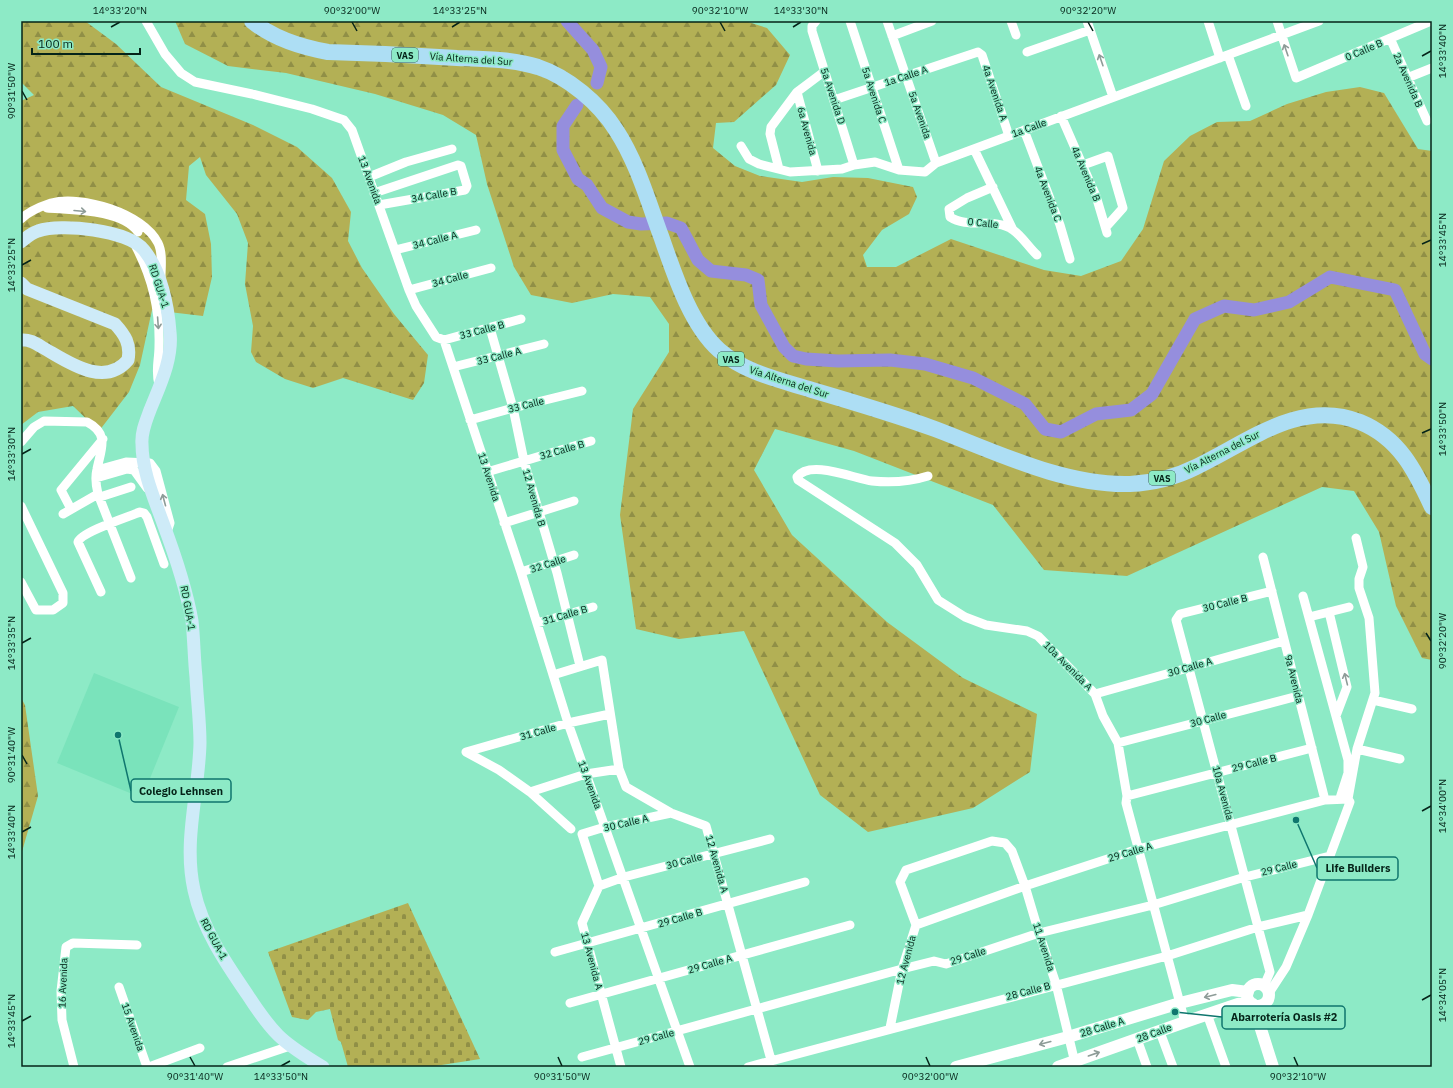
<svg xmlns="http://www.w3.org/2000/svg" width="1453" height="1088" font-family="'IBM Plex Sans',sans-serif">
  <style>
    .built { fill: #7ae3bb }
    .forest { fill: url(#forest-firs) }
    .cemetery { fill: url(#cemetery-stones) }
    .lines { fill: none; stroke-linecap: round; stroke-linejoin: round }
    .river { stroke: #958edd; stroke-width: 13 }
    .street { stroke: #fff; stroke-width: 9 }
    .secondary { stroke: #fff; stroke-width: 12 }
    .primary { stroke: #ceebf8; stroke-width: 13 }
    .highway { stroke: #addef4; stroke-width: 16 }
    .oneway { stroke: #8e9c98 }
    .ticks { fill: none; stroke: #052419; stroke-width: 1.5 }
    .labels { text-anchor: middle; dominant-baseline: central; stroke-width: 3; stroke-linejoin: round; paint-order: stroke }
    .shield { fill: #8deac6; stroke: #2e5f4d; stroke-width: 1 }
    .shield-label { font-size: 9px; font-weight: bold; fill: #052419 }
    .street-label { font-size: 10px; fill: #052419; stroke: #8deac6 }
    .leader { fill: none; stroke: #0f766e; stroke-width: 1.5 }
    .callout-dot { fill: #0f766e; stroke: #8deac6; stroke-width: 1.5 }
    .callout { fill: #8deac6; stroke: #0f766e; stroke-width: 1.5 }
    .callout-label { font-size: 11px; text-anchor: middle; font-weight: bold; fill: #052419 }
    .neatline { fill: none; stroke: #052419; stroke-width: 1.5 }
    .ticks-label { font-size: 10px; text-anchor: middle; fill: #052419 }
  </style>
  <defs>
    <pattern id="forest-firs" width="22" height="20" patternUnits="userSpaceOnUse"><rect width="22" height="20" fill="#b3b055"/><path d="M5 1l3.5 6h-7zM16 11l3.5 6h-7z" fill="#908f46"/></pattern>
    <pattern id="cemetery-stones" width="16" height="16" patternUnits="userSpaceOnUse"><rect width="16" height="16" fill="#b3b055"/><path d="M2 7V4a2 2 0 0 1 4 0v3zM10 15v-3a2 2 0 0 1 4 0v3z" fill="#908f46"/></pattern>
  </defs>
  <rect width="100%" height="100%" fill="#8deac6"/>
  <path class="built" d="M94,673L179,707L142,798L57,763Z"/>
  <path class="forest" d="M21,21H85L116,44L161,87L253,125L297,147L332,178L351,212L348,241L362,268L394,314L428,355L424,383L413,400L343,378L313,388L285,379L256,362L251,352L253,326L245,284L248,243L237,214L206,175L200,157L189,166L186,200L205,214L211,244L212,277L203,316L152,310L140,365L129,392L99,431L73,406L38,412L21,425V101L34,95L21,82Z
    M175,21H745L767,28L790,55L776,85L734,122L716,123L713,148L735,166L760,176L802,182L833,177L868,178L913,187L917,197L909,214L882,230L863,255L867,267H896L951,239L1044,270L1081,276L1121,261L1143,229L1164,161L1190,136L1217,122L1250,121L1287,104L1326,92L1360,87L1384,93L1418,149L1432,151V660L1422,658L1396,606L1379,532L1354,491L1322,487L1127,576L1044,570L993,505L854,451L775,429L754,470L792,535L887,622L963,678L1037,714L1030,772L973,808L868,832L820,795L744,631L679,639L636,629L620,515L633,409L669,352V324L650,297L613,294L572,303L531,295L514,267L487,184L476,135L443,115L375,94L286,73L228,66L185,44Z
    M21,698L25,705L38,796L21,855Z"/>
  <path class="cemetery" d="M408,903L480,1059L429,1067H348L341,1042L338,1040L330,1009L316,1012L308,1020L292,1017L268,952Z"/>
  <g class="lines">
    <path class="river" d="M567,21L593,50L601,67L597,83
      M577,105L563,126V150L578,179L587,185L602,208L628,222L641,224L667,223L681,228L698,260L711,271L746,275L758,280L761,305L784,347L793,356L806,359L838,361L890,360L925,364L973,378L1025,404L1045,429L1061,432L1096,414L1131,410L1152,394L1195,319L1224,306L1254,310L1289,302L1330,277L1395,290L1425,354L1432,359"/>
    <path class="street" d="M146,21L165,54L181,73L195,82L252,94L312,109L344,120L352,130L409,290L416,306L436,337L444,340L521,572L568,723L690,1067
      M816,21L812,26V31L854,165
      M850,21L899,170
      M887,21L936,163
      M1011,21L1016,35
      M1087,21L1113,97
      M1208,21L1220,58
      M1277,21L1296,78L1431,21
      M892,36L932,21
      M1390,38L1427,121
      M1027,52L1090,30
      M1228,55L1246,106
      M1407,78L1432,68
      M797,92L818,171
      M834,100L978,52L982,55L1009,136
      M1061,116L1096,196L1107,233
      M1024,130L1060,225L1070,259
      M741,146L749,159L759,164L790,172L842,169L854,165L875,162L899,170L925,172L936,163L1319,21
      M974,149L1013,230
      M1083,165L1108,156L1123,208L1106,227
      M779,169L770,134L771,127L797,92L825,71
      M369,177L406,162L452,149
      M993,187L967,198L949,209L950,217C968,229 995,217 1013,230C1022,236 1029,248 1037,255
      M374,193L458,165L461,166L467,186L465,190L379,205
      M47,208C72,210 122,209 138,232
      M21,219C28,212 42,206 51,203C82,195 143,213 158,243C163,253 161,267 161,277
      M136,247C152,277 160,311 159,346C159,361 155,370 159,385
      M395,250L476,230
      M409,290L491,268
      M490,328L513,408L524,461L557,573L580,666
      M444,340L521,319
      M453,367L544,344
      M470,420L513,408L582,391
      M21,442L34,427L44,421L87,422C110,434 101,449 97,469C95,477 96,486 98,494L131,578
      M97,470L126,462L150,463L156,471L170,523L167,532
      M487,472L591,441
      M928,476C909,482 892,483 872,481C855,479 810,459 797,477L798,480L895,543L917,565L938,600L965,617L986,625L1027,631L1038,636L1095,694L1103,716L1118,743L1127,796L1126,803L1185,1022
      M96,478L127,469L134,470L147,488
      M100,497L131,487
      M21,506L63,593V603L53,610H36L21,582
      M71,509L61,490L103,439
      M63,514L98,494
      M504,523L574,501
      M1263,557L1325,800
      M521,572L574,555
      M101,592L78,542C81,532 128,517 140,512L144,513L147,517L164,564
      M1303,596L1348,760V773L1340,798
      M1329,612L1347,687L1336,716
      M1309,617L1349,607
      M537,623L593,607
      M553,675L602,660L619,769L626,787L671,813L706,826L773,1067
      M1095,694L1284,641
      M1373,700L1412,709
      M1118,743L1298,696
      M1357,749L1400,759
      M466,752L568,723L610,714
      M466,752L499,770L530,792L571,829
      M530,792L586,774L619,769
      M1127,796L1312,748
      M1348,799L1357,749L1375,693L1369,618L1359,588V579L1363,567L1356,538
      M599,886L624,877L770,839
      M916,925L1025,886L1138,849L1325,800L1348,799L1350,802L1308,915L1286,967L1269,993
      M555,952L805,882
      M1270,972L1176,620L1180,614L1272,591
      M1264,986L1270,972
      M119,987L147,1067
      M570,1003L850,925
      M1207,1014L1226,1067
      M890,1028L902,969L916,925L900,882L906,870L992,841L1005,843L1012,851L1025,886L1039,933L1056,984L1076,1067
      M1160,1032L1173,1067
      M1137,1039L1147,1067
      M582,1057L902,969L934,961L946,964L1039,933L1153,905L1245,877L1330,856
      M74,1067L62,1020L61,991L66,947L73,943L137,945
      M149,1067L200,1048
      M227,1067L290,1046
      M621,1067L582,923L599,886L582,834L605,827L671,813
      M748,1067L1167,956L1258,927L1308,915"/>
    <path class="secondary" d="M1247 995a11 11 0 1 1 22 0a11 11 0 1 1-22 0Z
      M1253,1004L1273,1067
      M956,1067L1068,1037L1180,1003L1232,990L1248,992
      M1058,1067L1185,1022L1238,1004L1250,1002"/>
    <path class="primary" d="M21,242C26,238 31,233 38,231C61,223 128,230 144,250C161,271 168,305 170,332C173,359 160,385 150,410C146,421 141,432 142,444C142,471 154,498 163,523C175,555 186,587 192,621C194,639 194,658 196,677C197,698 200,721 200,743C199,792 183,841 194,890C202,928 225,962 247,994C256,1008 266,1023 278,1035C291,1048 307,1057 323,1067
      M21,283L27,289L115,324C125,335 131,344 128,360C105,387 71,364 47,350C38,345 31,339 21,340"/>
    <path class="highway" d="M252,21C274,39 300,47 328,52C371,53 414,55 457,58C484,59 512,59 538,67C568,77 599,103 616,130C637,162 648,201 661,236C674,273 690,324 719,350C745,373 780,380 812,390C853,402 894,414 935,429C996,452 1064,486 1130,484C1152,483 1176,477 1196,467C1247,443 1300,398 1360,422C1399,438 1415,470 1432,507"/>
  </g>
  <defs><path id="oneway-shaft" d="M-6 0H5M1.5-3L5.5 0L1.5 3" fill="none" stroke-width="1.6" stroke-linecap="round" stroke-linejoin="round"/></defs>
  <g class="oneway">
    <use href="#oneway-shaft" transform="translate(1286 50) rotate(-109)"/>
    <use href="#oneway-shaft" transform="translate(1101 60) rotate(-109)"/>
    <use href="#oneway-shaft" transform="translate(80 211) rotate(5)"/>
    <use href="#oneway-shaft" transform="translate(158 323) rotate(86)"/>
    <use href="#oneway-shaft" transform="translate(164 500) rotate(-105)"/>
    <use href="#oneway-shaft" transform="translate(1346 679) rotate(-104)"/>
    <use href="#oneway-shaft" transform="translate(1210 996) rotate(166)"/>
    <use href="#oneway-shaft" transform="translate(1045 1043) rotate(165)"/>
    <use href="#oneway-shaft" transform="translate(1094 1054) rotate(-19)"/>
  </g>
  <path class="ticks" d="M352,22L357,31M720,22L725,31M1088,22L1093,31M111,27L120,22M452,27L460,22M793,27L801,22M1422,56L1431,51M22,91L27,100M1422,244L1431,240M22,265L31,260M1422,433L1431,429M22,454L31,449M1426,633L1431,641M22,643L31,638M22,755L27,764M1422,811L1431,806M22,832L31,827M1422,1000L1431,995M22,1021L31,1016M190,1057L195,1066M558,1057L562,1066M926,1057L930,1066M1294,1057L1298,1066M281,1066L290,1061"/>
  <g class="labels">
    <g class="shield">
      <rect x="392" y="48" width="26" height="14" rx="3"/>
      <rect x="718" y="352" width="26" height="14" rx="3"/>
      <rect x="1149" y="471" width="26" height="14" rx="3"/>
    </g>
    <g class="shield-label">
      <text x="405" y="55">VAS</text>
      <text x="731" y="359">VAS</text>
      <text x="1162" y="478">VAS</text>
    </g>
    <g class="street-label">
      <text transform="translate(1364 50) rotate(-23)">0 Calle B</text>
      <text transform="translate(471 59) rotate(4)">Vía Alterna del Sur</text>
      <text transform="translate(906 76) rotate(-18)">1a Calle A</text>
      <text transform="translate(1408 80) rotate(66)">2a Avenida B</text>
      <text transform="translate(995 93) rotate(71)">4a Avenida A</text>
      <text transform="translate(874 95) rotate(72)">5a Avenida C</text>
      <text transform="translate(833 96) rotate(72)">5a Avenida D</text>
      <text transform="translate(920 115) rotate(71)">5a Avenida</text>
      <text transform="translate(1029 128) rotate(-20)">1a Calle</text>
      <text transform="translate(807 131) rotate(75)">6a Avenida</text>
      <text transform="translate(1086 174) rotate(67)">4a Avenida B</text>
      <text transform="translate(370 180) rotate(70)">13 Avenida</text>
      <text transform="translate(1048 194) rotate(69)">4a Avenida C</text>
      <text transform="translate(434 195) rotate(-10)">34 Calle B</text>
      <text transform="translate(983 223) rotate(6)">0 Calle</text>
      <text transform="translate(435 240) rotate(-14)">34 Calle A</text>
      <text transform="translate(450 279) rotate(-15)">34 Calle</text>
      <text transform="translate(159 286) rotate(72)">RD GUA-1</text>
      <text transform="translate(482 330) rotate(-15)">33 Calle B</text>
      <text transform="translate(499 356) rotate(-14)">33 Calle A</text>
      <text transform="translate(789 382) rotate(18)">Vía Alterna del Sur</text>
      <text transform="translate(526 405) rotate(-14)">33 Calle</text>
      <text transform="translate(562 450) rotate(-16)">32 Calle B</text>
      <text transform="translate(1222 452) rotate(-27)">Vía Alterna del Sur</text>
      <text transform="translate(489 477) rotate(72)">13 Avenida</text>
      <text transform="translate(534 498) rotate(74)">12 Avenida B</text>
      <text transform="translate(548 564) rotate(-18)">32 Calle</text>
      <text transform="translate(1225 603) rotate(-14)">30 Calle B</text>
      <text transform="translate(188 608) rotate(80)">RD GUA-1</text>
      <text transform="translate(565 615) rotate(-16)">31 Calle B</text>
      <text transform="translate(1068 666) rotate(45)">10a Avenida A</text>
      <text transform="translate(1190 667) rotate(-16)">30 Calle A</text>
      <text transform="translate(1294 679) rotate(76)">9a Avenida</text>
      <text transform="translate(1208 719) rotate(-15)">30 Calle</text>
      <text transform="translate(538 732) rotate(-16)">31 Calle</text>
      <text transform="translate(1254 763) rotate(-14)">29 Calle B</text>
      <text transform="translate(590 785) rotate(70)">13 Avenida</text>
      <text transform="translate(1223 793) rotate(75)">10a Avenida</text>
      <text transform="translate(626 823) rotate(-13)">30 Calle A</text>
      <text transform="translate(1130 852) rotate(-17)">29 Calle A</text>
      <text transform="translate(684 861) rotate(-15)">30 Calle</text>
      <text transform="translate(717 864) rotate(74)">12 Avenida A</text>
      <text transform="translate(1279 868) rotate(-14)">29 Calle</text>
      <text transform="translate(680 918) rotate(-16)">29 Calle B</text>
      <text transform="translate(214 939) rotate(62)">RD GUA-1</text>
      <text transform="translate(1044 947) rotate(72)">11 Avenida</text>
      <text transform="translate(968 956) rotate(-18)">29 Calle</text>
      <text transform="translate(906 960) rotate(-75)">12 Avenida</text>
      <text transform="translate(592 961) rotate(75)">13 Avenida A</text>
      <text transform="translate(710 964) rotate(-16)">29 Calle A</text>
      <text transform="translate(63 983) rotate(-88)">16 Avenida</text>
      <text transform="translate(1028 991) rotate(-15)">28 Calle B</text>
      <text transform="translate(133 1027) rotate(71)">15 Avenida</text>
      <text transform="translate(1102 1027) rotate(-17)">28 Calle A</text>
      <text transform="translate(1154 1033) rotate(-20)">28 Calle</text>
      <text transform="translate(656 1037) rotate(-15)">29 Calle</text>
    </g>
  </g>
  <path class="leader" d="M118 735L131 791M1296 820L1317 868M1175 1012L1222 1017"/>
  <g class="callout-dot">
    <circle cx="118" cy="735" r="4"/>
    <circle cx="1296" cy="820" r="4"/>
    <circle cx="1175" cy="1012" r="4"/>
  </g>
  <g class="callout">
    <rect x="131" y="779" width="100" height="23" rx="4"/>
    <rect x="1317" y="857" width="81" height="23" rx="4"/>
    <rect x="1222" y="1006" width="123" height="23" rx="4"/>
  </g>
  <g class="callout-label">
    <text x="181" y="795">Colegio Lehnsen</text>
    <text x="1358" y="872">Life Builders</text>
    <text x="1284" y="1021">Abarrotería Oasis #2</text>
  </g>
  <rect width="1453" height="1088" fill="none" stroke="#8deac6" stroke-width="44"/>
  <path d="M32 48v6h108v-6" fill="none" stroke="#052419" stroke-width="2"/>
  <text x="38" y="48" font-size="12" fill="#052419" stroke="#8deac6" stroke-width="3" paint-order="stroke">100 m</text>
  <rect x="22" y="22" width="1409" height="1044" class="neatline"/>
  <g class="ticks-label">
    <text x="120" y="14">14°33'20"N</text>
    <text x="352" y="14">90°32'00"W</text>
    <text x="460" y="14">14°33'25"N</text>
    <text x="720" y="14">90°32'10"W</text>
    <text x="801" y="14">14°33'30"N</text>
    <text x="1088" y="14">90°32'20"W</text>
    <text transform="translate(1442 51) rotate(-90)" y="4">14°33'40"N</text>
    <text transform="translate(11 91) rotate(-90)" y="4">90°31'50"W</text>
    <text transform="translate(1442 240) rotate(-90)" y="4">14°33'45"N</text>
    <text transform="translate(11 265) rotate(-90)" y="4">14°33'25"N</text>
    <text transform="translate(1442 429) rotate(-90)" y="4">14°33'50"N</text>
    <text transform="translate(11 454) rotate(-90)" y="4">14°33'30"N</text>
    <text transform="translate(1442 641) rotate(-90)" y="4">90°32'20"W</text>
    <text transform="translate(11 643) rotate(-90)" y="4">14°33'35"N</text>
    <text transform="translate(11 755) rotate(-90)" y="4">90°31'40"W</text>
    <text transform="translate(1442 806) rotate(-90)" y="4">14°34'00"N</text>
    <text transform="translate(11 832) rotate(-90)" y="4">14°33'40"N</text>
    <text transform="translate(1442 995) rotate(-90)" y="4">14°34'05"N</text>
    <text transform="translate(11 1021) rotate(-90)" y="4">14°33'45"N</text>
    <text x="195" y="1080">90°31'40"W</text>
    <text x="281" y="1080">14°33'50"N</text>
    <text x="562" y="1080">90°31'50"W</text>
    <text x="930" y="1080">90°32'00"W</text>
    <text x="1298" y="1080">90°32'10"W</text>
  </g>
</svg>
